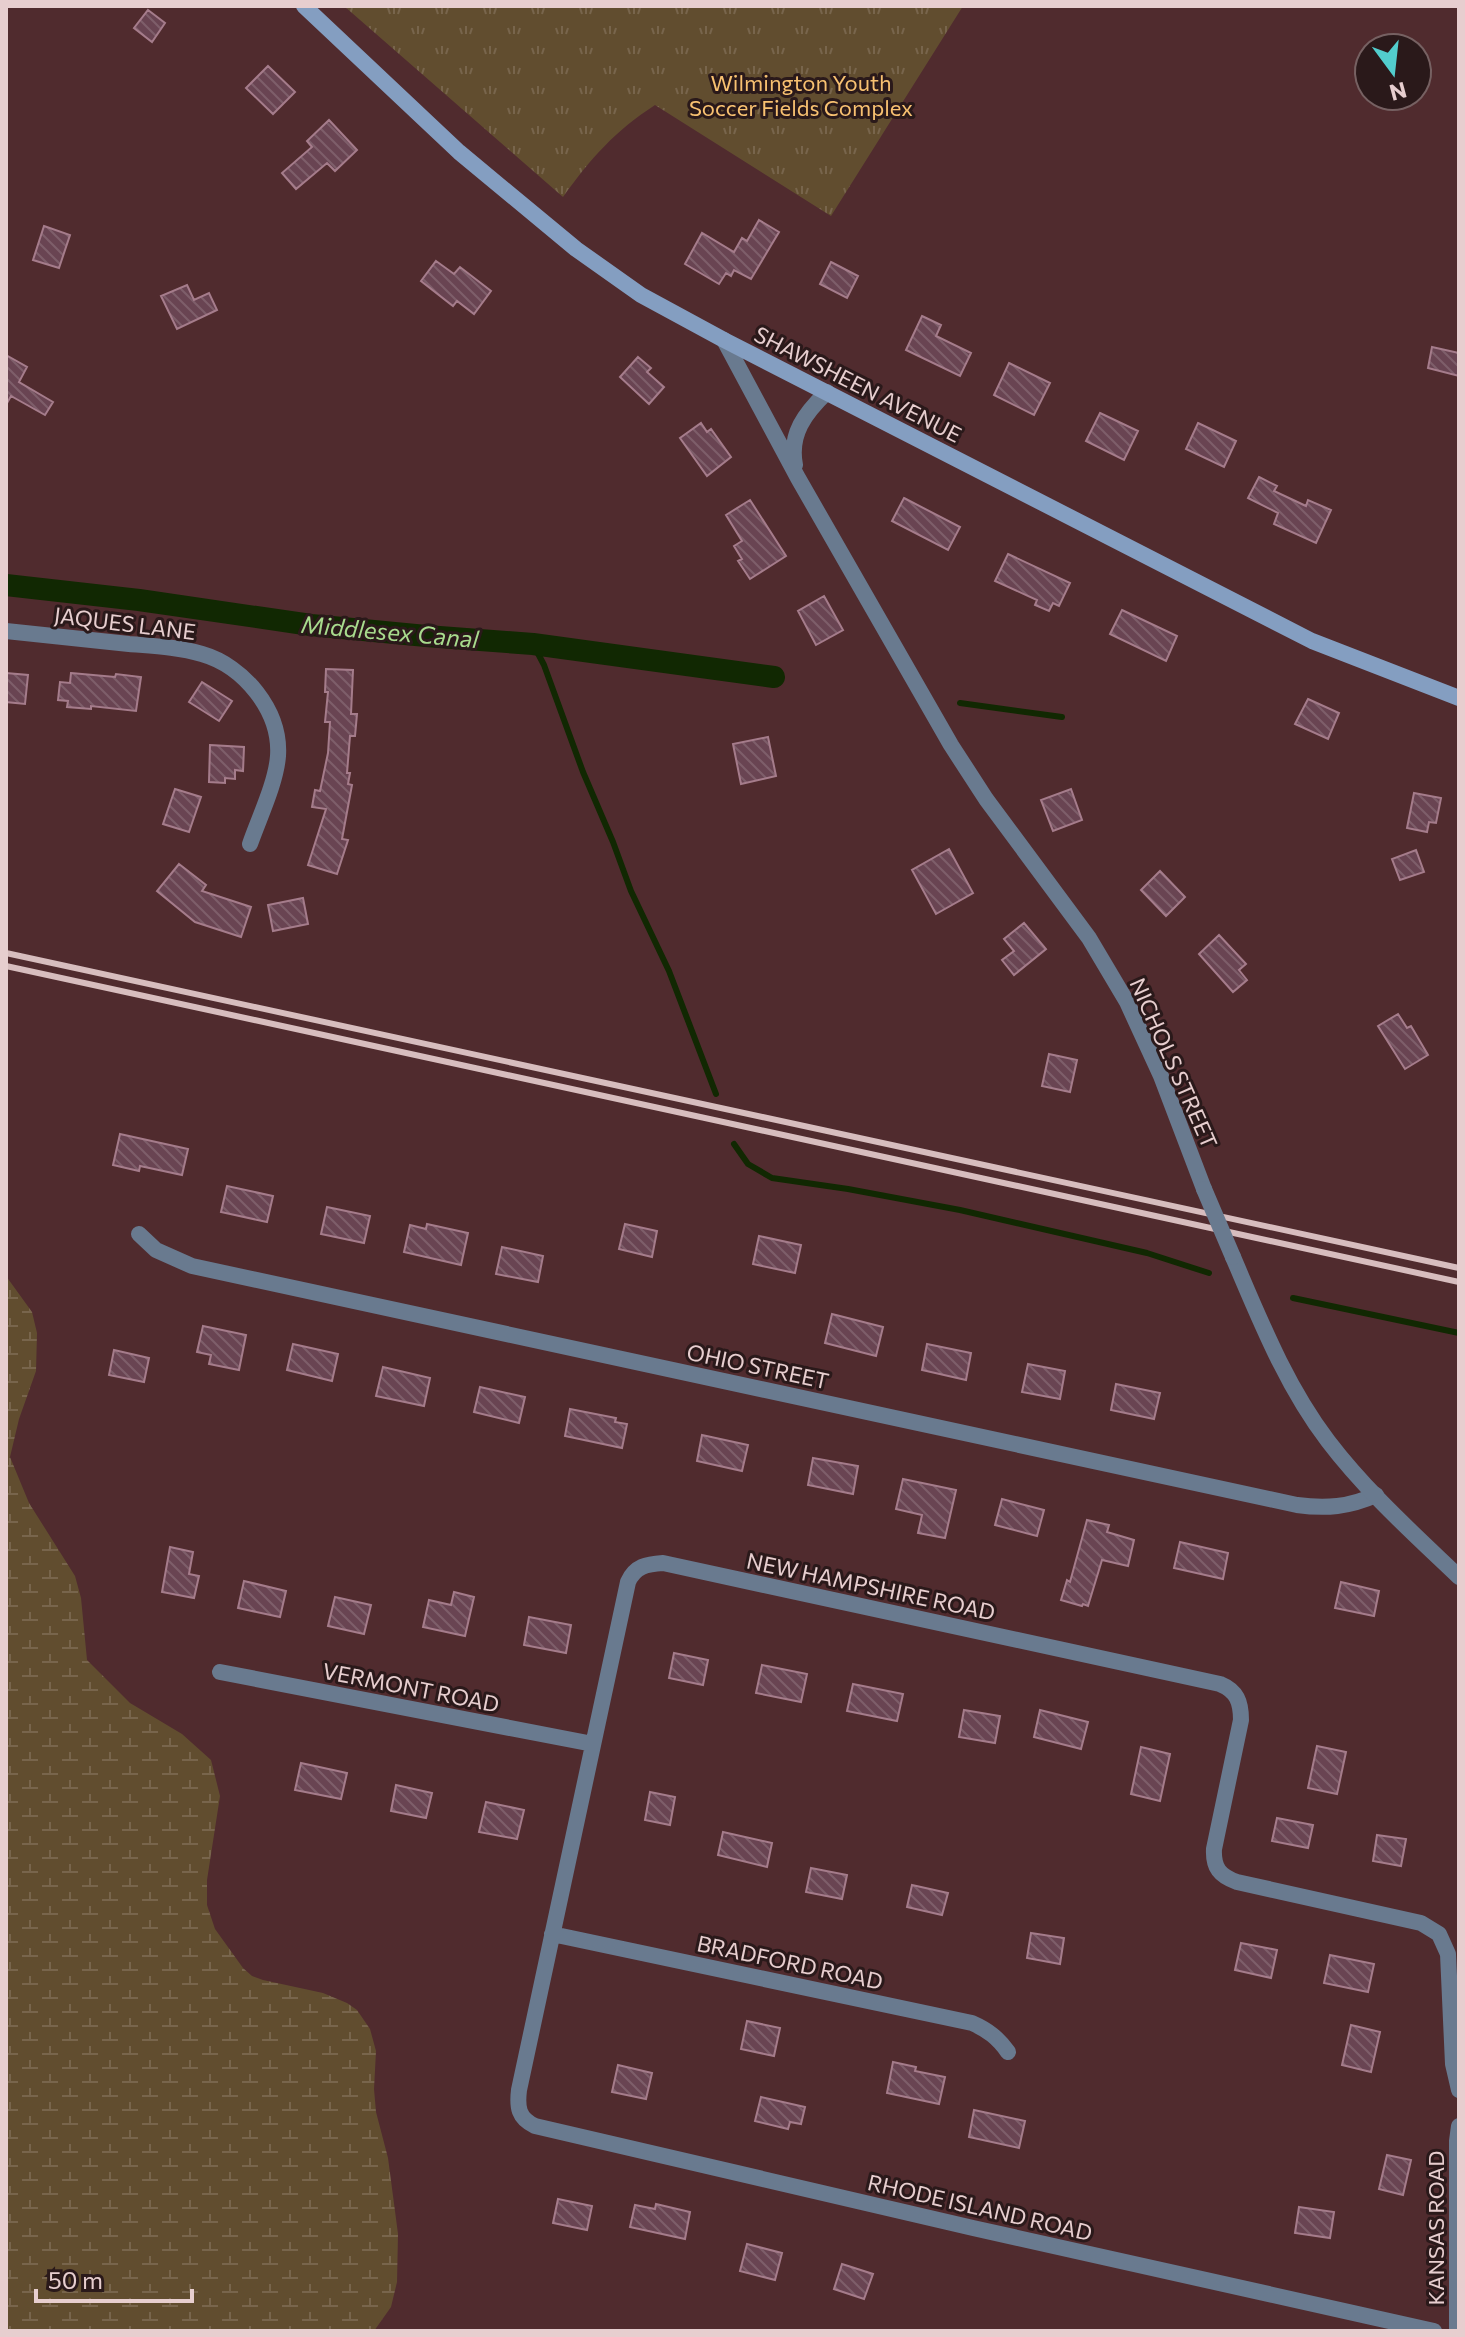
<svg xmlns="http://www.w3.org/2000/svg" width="1465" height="2337" font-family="Commissioner,sans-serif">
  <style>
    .wetland { fill: url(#wetland-marsh) }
    .park { fill: url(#park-tufts) }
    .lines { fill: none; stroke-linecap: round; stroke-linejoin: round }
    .stream { stroke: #112802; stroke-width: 6 }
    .canal { stroke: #112802; stroke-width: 22 }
    .building { fill: url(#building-back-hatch); stroke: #a57c8b; stroke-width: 2 }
    .minor { stroke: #697a8f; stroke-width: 16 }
    .tertiary { stroke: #697a8f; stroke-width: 16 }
    .secondary { stroke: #849ec1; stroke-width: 16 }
    .rail { stroke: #d7bdbe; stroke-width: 6 }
    .tertiary-bridge { stroke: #697a8f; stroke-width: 16 }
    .labels { text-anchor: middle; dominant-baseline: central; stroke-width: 6; stroke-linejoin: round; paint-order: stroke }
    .park-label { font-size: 22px; fill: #f8c171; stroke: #2a191a }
    .street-label { font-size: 22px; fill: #e7cecf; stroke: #2a191a }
    .water-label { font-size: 24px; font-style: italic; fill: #a8db8d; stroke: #2a191a }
  </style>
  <defs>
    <pattern id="wetland-marsh" width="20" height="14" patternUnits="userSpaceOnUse" patternTransform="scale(2)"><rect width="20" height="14" fill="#614d2f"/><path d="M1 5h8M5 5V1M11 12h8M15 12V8" fill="none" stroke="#78654c"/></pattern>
    <pattern id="park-tufts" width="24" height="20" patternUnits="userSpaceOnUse" patternTransform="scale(2)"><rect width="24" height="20" fill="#614d2f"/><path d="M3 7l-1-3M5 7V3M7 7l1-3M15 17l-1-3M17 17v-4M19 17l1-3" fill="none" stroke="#78654c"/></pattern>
    <pattern id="building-back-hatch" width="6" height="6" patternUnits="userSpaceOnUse" patternTransform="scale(2)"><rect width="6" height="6" fill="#694452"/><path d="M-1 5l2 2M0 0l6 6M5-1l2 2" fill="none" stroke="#7e5e6a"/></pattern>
  </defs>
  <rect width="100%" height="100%" fill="#502b2e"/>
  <path class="wetland" d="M6,1276L32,1312L37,1333L36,1371L19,1419L10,1457L29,1503L75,1576L81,1598L87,1660L130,1703L182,1734L211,1760L220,1796L207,1880V1905L215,1929L243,1968L252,1976L263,1980L323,1993L347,2003L357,2010L370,2029L376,2051L374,2089L376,2112L388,2158L398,2234L397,2282L391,2307L374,2331H6Z"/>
  <path class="park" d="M344,6H963L831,216L655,105C615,131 591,158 563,197Z"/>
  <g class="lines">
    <path class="stream" d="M533,644L544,665L583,772L613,842L631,891L669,971L716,1094
      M960,703L1062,717
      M734,1144L748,1164L772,1178L848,1189L960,1210L1147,1253L1209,1273
      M1293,1298L1459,1333"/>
    <path class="canal" d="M6,585L139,600L311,625L426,636L533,644L774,677"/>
  </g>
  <path class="building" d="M148,10L165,23L152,42L134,28Z
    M268,66L295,92L273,114L246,88Z
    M329,120L357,150L335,171L327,163L296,189L282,173L312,147L307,141Z
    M759,220L779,232L751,279L734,270L731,276L726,273L719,284L685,264L702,233L734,252L742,238L747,241Z
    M44,226L70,235L59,268L33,260Z
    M436,261L454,274L460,267L491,291L474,314L457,301L453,306L421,281Z
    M831,262L858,276L847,298L820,284Z
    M187,285L194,300L209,293L217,310L177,329L161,296Z
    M922,316L941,325L936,336L971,353L960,376L906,350Z
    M1432,347L1459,353V376L1428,368Z
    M6,355L27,367L19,382L53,402L45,415L11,396L6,405Z
    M638,357L651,368L647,372L664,387L649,404L620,377Z
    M1009,363L1050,383L1034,415L994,395Z
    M1100,413L1138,431L1124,460L1086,441Z
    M701,423L707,432L711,429L731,457L707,476L680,438Z
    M1198,423L1236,441L1224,467L1186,449Z
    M1259,477L1277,486L1274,491L1306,506L1308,500L1331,510L1316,543L1274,524L1278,513L1248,498Z
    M904,498L960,527L948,550L892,521Z
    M750,500L786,556L750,579L738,561L742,559L734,546L742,541L726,515Z
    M1008,554L1070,583L1059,606L1053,603L1049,611L1035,605L1037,600L995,581Z
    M824,596L843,630L816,645L798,611Z
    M1122,610L1177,636L1166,661L1110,634Z
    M326,669L353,670L351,714H357L355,736H350L347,773H350L348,784L352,785L342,839L348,840L337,874L308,865L326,809L312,807L315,790L320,791L328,753L330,722H325L328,692H325Z
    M6,673L28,675L25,704L6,702Z
    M71,673L115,677L116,674L141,677L136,711L91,706V709L67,707L68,701L58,700L60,682L70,683Z
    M202,682L232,701L219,721L189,702Z
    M1308,699L1339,713L1328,739L1295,724Z
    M768,737L776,776L741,784L733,744Z
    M210,745L244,747L243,771L235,770V779L225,778V783L209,782Z
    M175,789L201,797L189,832L163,824Z
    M1071,789L1082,820L1053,831L1041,800Z
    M1414,793L1441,798L1436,823L1429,822L1427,832L1407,828Z
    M949,849L973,893L936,914L912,870Z
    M1416,850L1424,872L1400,880L1392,859Z
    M179,864L206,885L202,891L251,907L241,937L195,922L157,891Z
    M1160,871L1185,897L1166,916L1141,890Z
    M303,898L308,924L273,931L268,905Z
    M1024,923L1046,949L1014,975L1002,960L1014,951L1004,939Z
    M1219,935L1246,964L1239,970L1247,980L1233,992L1199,954Z
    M1398,1014L1407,1028L1411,1026L1428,1055L1405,1069L1378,1026Z
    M1049,1054L1077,1060L1070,1092L1042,1086Z
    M120,1134L188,1149L182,1175L140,1166L139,1171L113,1165Z
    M227,1186L273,1196L267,1222L221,1212Z
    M327,1207L370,1216L364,1243L321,1234Z
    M427,1224L468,1233L461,1265L404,1252L410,1225L426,1229Z
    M625,1224L657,1231L652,1257L619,1249Z
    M759,1236L801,1245L795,1273L753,1264Z
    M502,1247L543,1256L538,1282L496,1274Z
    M832,1314L883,1327L876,1356L825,1343Z
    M203,1326L246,1335L239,1370L209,1364L211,1355L197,1352Z
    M293,1344L338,1354L332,1381L287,1370Z
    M927,1344L971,1353L966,1380L922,1370Z
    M114,1350L149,1358L144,1382L109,1375Z
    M1028,1364L1065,1371L1060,1399L1022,1392Z
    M383,1367L430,1378L424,1406L376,1396Z
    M1116,1384L1160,1393L1154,1419L1111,1410Z
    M480,1387L525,1397L519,1423L474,1412Z
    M570,1409L616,1418L615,1422L627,1424L622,1448L565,1436Z
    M702,1435L748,1445L742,1471L697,1461Z
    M813,1458L858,1466L853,1494L808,1485Z
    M903,1479L956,1490L945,1538L918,1533L922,1515L896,1509Z
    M1002,1499L1044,1510L1037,1536L995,1525Z
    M1087,1520L1109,1525L1107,1532L1134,1540L1128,1566L1102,1560L1088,1606L1083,1604L1082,1606L1061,1600L1067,1580L1070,1582Z
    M1180,1542L1228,1553L1223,1579L1174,1568Z
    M170,1547L193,1552L189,1574L199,1576L194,1598L162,1592Z
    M244,1581L286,1591L280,1617L238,1608Z
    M1341,1582L1379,1591L1374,1616L1335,1608Z
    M454,1592L474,1597L465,1636L423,1627L429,1600L451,1605Z
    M335,1597L371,1605L364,1634L328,1626Z
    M529,1617L571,1625L566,1653L524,1645Z
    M674,1653L708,1660L703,1685L669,1678Z
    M762,1665L807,1674L801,1702L756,1693Z
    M853,1684L903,1694L897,1721L847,1711Z
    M964,1710L1000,1716L995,1743L959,1737Z
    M1040,1710L1088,1722L1081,1749L1034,1737Z
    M1317,1746L1346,1752L1337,1794L1308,1788Z
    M1141,1747L1170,1754L1160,1801L1131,1794Z
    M301,1763L347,1773L341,1799L295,1790Z
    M396,1785L432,1793L426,1818L391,1811Z
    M650,1792L675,1797L670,1825L645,1820Z
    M486,1802L524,1810L517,1839L479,1832Z
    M1277,1818L1313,1825L1308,1848L1272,1841Z
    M723,1832L772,1843L767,1867L718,1855Z
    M1377,1835L1406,1839L1401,1866L1373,1861Z
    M811,1868L847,1875L842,1899L806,1892Z
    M912,1885L948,1893L942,1915L907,1907Z
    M1031,1933L1064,1938L1060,1964L1027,1958Z
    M1241,1943L1277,1950L1271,1978L1235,1970Z
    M1330,1955L1374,1964L1368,1992L1324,1983Z
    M747,2021L780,2028L774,2056L741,2049Z
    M1351,2025L1380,2032L1371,2072L1342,2065Z
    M893,2062L916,2067L915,2071L945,2077L939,2104L887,2093Z
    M618,2065L652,2073L646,2099L612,2092Z
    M761,2097L805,2107L801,2124L790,2122L788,2129L755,2121Z
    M974,2110L1025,2121L1019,2148L969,2137Z
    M1387,2155L1411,2160L1403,2195L1379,2189Z
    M558,2199L592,2206L587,2230L553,2223Z
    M656,2204L690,2212L685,2239L630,2227L635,2205L655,2209Z
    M1299,2207L1334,2212L1330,2238L1295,2233Z
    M747,2244L782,2253L775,2280L740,2271Z
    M842,2264L873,2274L864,2299L834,2289Z"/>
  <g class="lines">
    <path class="minor" d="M6,631C47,635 88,640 129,644C153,646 178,647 202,654C244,666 281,711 278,756C276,783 259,818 250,844
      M139,1234L156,1250L192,1266L1297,1505C1326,1509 1349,1507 1376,1495
      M220,1672L593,1744
      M552,1934L972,2023C988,2030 998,2038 1008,2052
      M1434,2331L973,2228L535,2126C518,2118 517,2107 519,2090L628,1582C635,1566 647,1564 663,1563L1220,1684C1237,1691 1241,1702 1241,1720L1214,1849C1213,1868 1220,1876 1237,1882L1421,1923L1439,1934L1448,1954L1453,2064L1459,2090
      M1457,2331V2141L1459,2126"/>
    <path class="tertiary" d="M724,340L798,478L951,745L986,799L1089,938L1127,1002L1161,1076L1204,1189
      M795,465C789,434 805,413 827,392
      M1233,1257C1260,1320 1286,1386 1328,1441C1366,1491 1414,1534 1459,1577"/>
    <path class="secondary" d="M304,6L459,152L576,249L641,295L724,340L1312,641L1459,698"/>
    <path class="rail" d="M6,953L1459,1268
      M6,966L1459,1282"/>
    <path class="tertiary-bridge" d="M1204,1189L1233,1257"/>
  </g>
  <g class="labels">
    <g class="park-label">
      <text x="801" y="82">Wilmington Youth<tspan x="801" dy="25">Soccer Fields Complex</tspan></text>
    </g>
    <g class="street-label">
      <text transform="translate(858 384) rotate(27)">SHAWSHEEN AVENUE</text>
      <text transform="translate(125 623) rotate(7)">JAQUES LANE</text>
      <text transform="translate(1174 1063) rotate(66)">NICHOLS STREET</text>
      <text transform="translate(758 1366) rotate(12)">OHIO STREET</text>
      <text transform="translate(871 1586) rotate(12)">NEW HAMPSHIRE ROAD</text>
      <text transform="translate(411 1687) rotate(11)">VERMONT ROAD</text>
      <text transform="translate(790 1962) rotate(12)">BRADFORD ROAD</text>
      <text transform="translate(980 2207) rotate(13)">RHODE ISLAND ROAD</text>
      <text transform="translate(1435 2228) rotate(-90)">KANSAS ROAD</text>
    </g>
    <g class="water-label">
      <text transform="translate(390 631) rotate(5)">Middlesex Canal</text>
    </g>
  </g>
  <rect width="1465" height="2337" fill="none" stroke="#e7cecf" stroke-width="16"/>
  <g transform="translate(1393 72) rotate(165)"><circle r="38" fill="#2a191a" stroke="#766162" stroke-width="2"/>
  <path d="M0-6L14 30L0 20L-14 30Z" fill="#52cdcd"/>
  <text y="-12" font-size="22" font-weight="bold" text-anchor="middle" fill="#e7cecf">N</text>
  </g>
  <path d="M36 2289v12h156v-12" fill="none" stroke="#e7cecf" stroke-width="4"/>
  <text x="48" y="2289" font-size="24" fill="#e7cecf" stroke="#2a191a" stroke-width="6" paint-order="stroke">50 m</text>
</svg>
